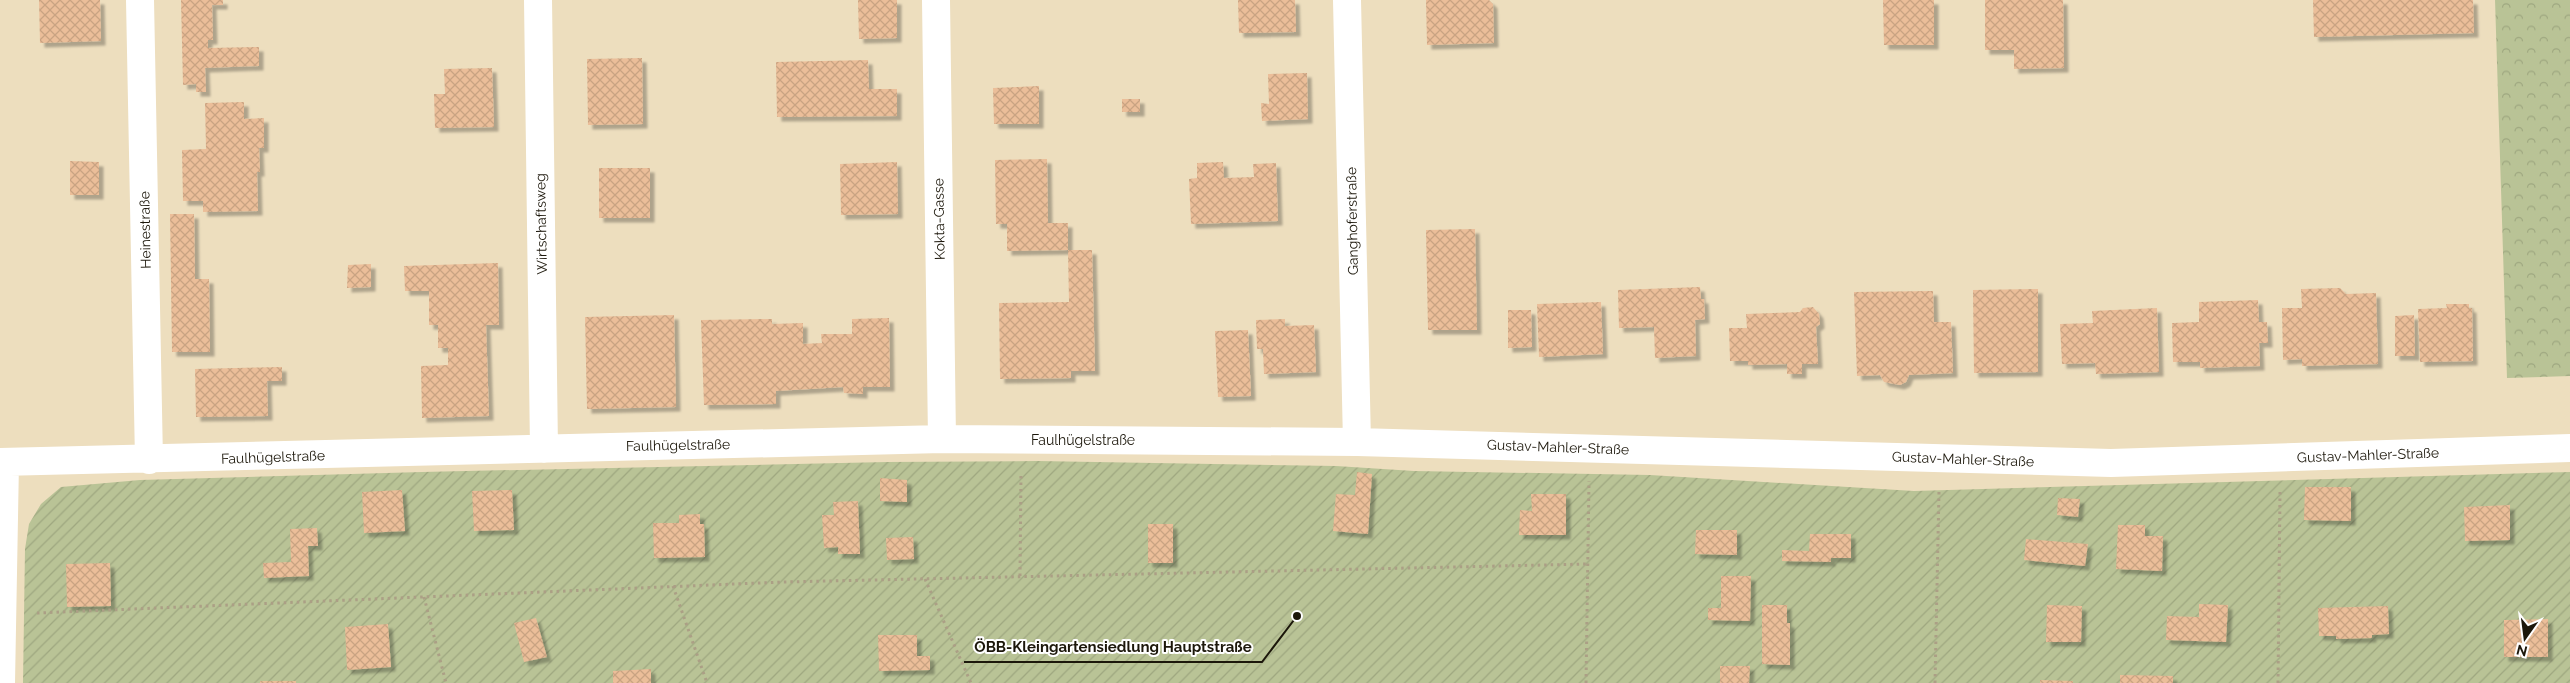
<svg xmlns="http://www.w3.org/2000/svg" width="2570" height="683" font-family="Raleway,sans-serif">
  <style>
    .park { fill: url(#park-crowns) }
    .garden { fill: url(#garden-furrows) }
    .building { fill: url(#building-cross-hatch); filter: url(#shadow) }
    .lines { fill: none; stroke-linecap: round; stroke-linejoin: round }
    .path { stroke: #ab9f85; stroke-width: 3; stroke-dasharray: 2.5 4; stroke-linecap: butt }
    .street { stroke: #fff; stroke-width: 28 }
    .labels { text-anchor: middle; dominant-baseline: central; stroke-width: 4; stroke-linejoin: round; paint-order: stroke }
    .street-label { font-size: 14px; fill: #1c170b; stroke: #fff }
    .leader { fill: none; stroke: #1c170b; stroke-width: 2 }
    .callout-dot { fill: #1c170b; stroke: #fff; stroke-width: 2 }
    .callout-label { font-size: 15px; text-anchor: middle; font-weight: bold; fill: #1c170b; stroke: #fff; stroke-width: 4; stroke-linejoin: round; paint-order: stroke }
  </style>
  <defs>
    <pattern id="park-crowns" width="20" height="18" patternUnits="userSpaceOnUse" patternTransform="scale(1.25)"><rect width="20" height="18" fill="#b9c396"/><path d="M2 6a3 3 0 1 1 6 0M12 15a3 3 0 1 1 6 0" fill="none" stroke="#9ea780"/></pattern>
    <pattern id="garden-furrows" width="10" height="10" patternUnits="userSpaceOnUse" patternTransform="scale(1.25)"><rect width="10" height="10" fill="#b9c396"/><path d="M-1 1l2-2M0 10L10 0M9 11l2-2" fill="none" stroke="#9ea780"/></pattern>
    <pattern id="building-cross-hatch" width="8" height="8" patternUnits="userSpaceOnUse" patternTransform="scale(1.25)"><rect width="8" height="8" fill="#ebbe99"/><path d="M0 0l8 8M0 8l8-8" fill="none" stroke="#c9a382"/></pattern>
    <filter id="shadow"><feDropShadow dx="4.5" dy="4.5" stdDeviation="1" flood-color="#0004"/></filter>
  </defs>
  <rect width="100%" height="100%" fill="#eddebe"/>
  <path class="park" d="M2495,0H2570V376L2507,378Z"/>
  <path class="garden" d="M1037,461L1336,466L1414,471L1650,475L1914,491L2570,472V683H23L25,549L29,524L41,504L61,487L140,480L422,472L887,462Z"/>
  <path class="building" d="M39,0H100L101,41L40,43Z
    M181,0H223V5H212L213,40H208V48L259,47V66L205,68L206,92H196V84L183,85Z
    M858,0H897V38L859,39Z
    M1238,0H1295L1296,32L1239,33Z
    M1426,0H1489L1493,4L1494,43L1427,45Z
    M1883,0H1934V45H1884Z
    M1985,0H2063L2064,68L2014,69V50H1985Z
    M2313,0H2473L2474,33L2314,37Z
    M642,58L643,124L588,125L587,59Z
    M868,60L869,89H897V116L777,117L776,62Z
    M492,68L494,127L435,128L434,94H445L444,69Z
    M1307,73L1308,119L1262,121L1261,103L1269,104L1268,74Z
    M1039,86V124H994L993,88Z
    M1122,99H1140V112H1122Z
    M244,102V119L264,118V148H259L260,172H257L258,211L203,212V201H183L182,150L206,149L205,103Z
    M1047,159L1048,223H1068V250L1007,251V224H996L995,160Z
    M70,161L99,162V195H70Z
    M897,162L898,214L841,215L840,164Z
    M1223,162L1224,178L1254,177L1253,164L1276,163L1278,221L1191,224L1189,179L1197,178V163Z
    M599,168H650V218H599Z
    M170,214H194L195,279H209L210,352H172Z
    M1475,229L1477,330H1428L1426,230Z
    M1068,250H1092L1095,371H1071V378L1000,379L999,303L1069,302Z
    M498,263L499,325H486L489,416L422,418L421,366L448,365V348H438V325H429V291H405L404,266Z
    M371,264V287L347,288L348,265Z
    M1700,287L1701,299H1704L1705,319L1695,320L1696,356L1655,358L1654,327L1619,328L1618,290Z
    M2340,288L2346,294L2376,293L2378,364L2302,366V359L2283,360L2282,308H2302L2301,289Z
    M2038,289V372L1974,373L1973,290Z
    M1933,291L1934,322H1951L1953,373L1909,375L1906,382L1900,385L1884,382L1880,375L1857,376L1854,292Z
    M2258,300L2259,322H2267L2268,343H2259L2260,366L2200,368V362H2173L2172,323L2199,322V302Z
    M1601,302L1603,354L1539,357L1537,304Z
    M2446,304H2469V308H2472L2473,361L2420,362L2418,309L2447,308Z
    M1813,307L1819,314L1820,324L1816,327L1818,364H1802V374H1787V364L1748,365V361H1730L1729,328H1747L1746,314L1800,312L1803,308Z
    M2157,308L2159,372L2096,374L2095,363L2062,364L2060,324L2093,323L2092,311Z
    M1508,310H1531L1532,347L1508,348Z
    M674,315L676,407L587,409L585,317Z
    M2414,315L2415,356H2395V316Z
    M889,318L890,387H863V394L844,393L843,387L776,391V404L704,405L701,320L772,319V324L803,323V344L822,343L821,334H852V319Z
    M1285,319V326L1314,325L1316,372L1264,374L1263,349H1257L1256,320Z
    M1248,330L1251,396L1218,397L1215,331Z
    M282,367V381H267L268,416L196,417L195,369Z
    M1357,472L1372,474L1368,534L1333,531L1336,494L1355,495Z
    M880,478L907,480V502L880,501Z
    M2305,487H2351V521L2304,520Z
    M402,490L405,531L364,533L362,492Z
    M512,490L514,530L474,531L472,491Z
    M1531,494H1566V535H1519L1520,510L1532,511Z
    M2058,498L2080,499L2078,517L2057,515Z
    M858,501L860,554H838V547L824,548L822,515H834L833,502Z
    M2510,505V540L2465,541L2464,507Z
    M700,514V524H704L705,557L654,558L653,523H679V515Z
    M1148,524H1173V563H1148Z
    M2118,525H2145V536H2163L2162,571L2116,569Z
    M317,528L318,546H308L309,576L264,578L263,563L291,562L290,529Z
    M1696,530H1737V555L1695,554Z
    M1810,534H1851V558H1831V562L1782,561V550L1809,551Z
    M913,537L914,559L887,560L886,538Z
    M2026,539L2088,544L2085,566L2024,560Z
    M110,563L111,606L67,607L66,564Z
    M1721,576H1751L1750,621L1708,620V608H1721Z
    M2199,604L2228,605L2226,642L2166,640L2167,616L2199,617Z
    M1762,605H1787V623H1790V665L1762,664Z
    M2047,605L2082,606L2081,642H2046Z
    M2388,606L2389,634L2372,635V638L2336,639V636H2319L2318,608Z
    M536,618L547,657L524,662L514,623Z
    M2548,619V657H2504V620Z
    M388,624L391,667L347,670L345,627Z
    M878,635H917V656H930V670L879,671Z
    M1720,666H1750L1749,683H1720Z
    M651,669V683H613V671Z
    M2120,675L2173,676V683H2120Z
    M2040,680L2073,681V683H2040Z
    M260,681H296V683H260Z"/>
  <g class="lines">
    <path class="path" d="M1020,576L1021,472
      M925,579L971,683
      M673,586L707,683
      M424,597L446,683
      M37,613L783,582L1588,564
      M1586,683L1589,481
      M1935,683L1939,491
      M2278,683L2280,491"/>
    <path class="street" d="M140,0L149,460
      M538,0L544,449
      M936,0L942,439
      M1347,0L1357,442
      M0,462L942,439L1357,442L2111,463L2570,448
      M1,683L5,462"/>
  </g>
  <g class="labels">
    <g class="street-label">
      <text transform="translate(939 219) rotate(-91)">Kokta-Gasse</text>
      <text transform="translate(1352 221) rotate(-91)">Ganghoferstraße</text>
      <text transform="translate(541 224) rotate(-91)">Wirtschaftsweg</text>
      <text transform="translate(145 230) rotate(-91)">Heinestraße</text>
      <text x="1083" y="440">Faulhügelstraße</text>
      <text transform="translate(678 445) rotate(-1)">Faulhügelstraße</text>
      <text transform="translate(1558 447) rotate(2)">Gustav-Mahler-Straße</text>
      <text transform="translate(2368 455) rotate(-2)">Gustav-Mahler-Straße</text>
      <text transform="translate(273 457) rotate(-2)">Faulhügelstraße</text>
      <text transform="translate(1963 459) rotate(2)">Gustav-Mahler-Straße</text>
    </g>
  </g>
  <path class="leader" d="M1297 616L1262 662H964"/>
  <circle class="callout-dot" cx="1297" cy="616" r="5"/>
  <g class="callout-label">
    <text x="1113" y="652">ÖBB-Kleingartensiedlung Hauptstraße</text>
  </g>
  <g transform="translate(2525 638) rotate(194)" stroke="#ffffff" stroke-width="4" paint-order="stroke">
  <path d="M0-4L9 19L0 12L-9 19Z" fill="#1c170b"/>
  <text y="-8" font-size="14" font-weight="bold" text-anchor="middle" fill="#1c170b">N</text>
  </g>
</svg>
